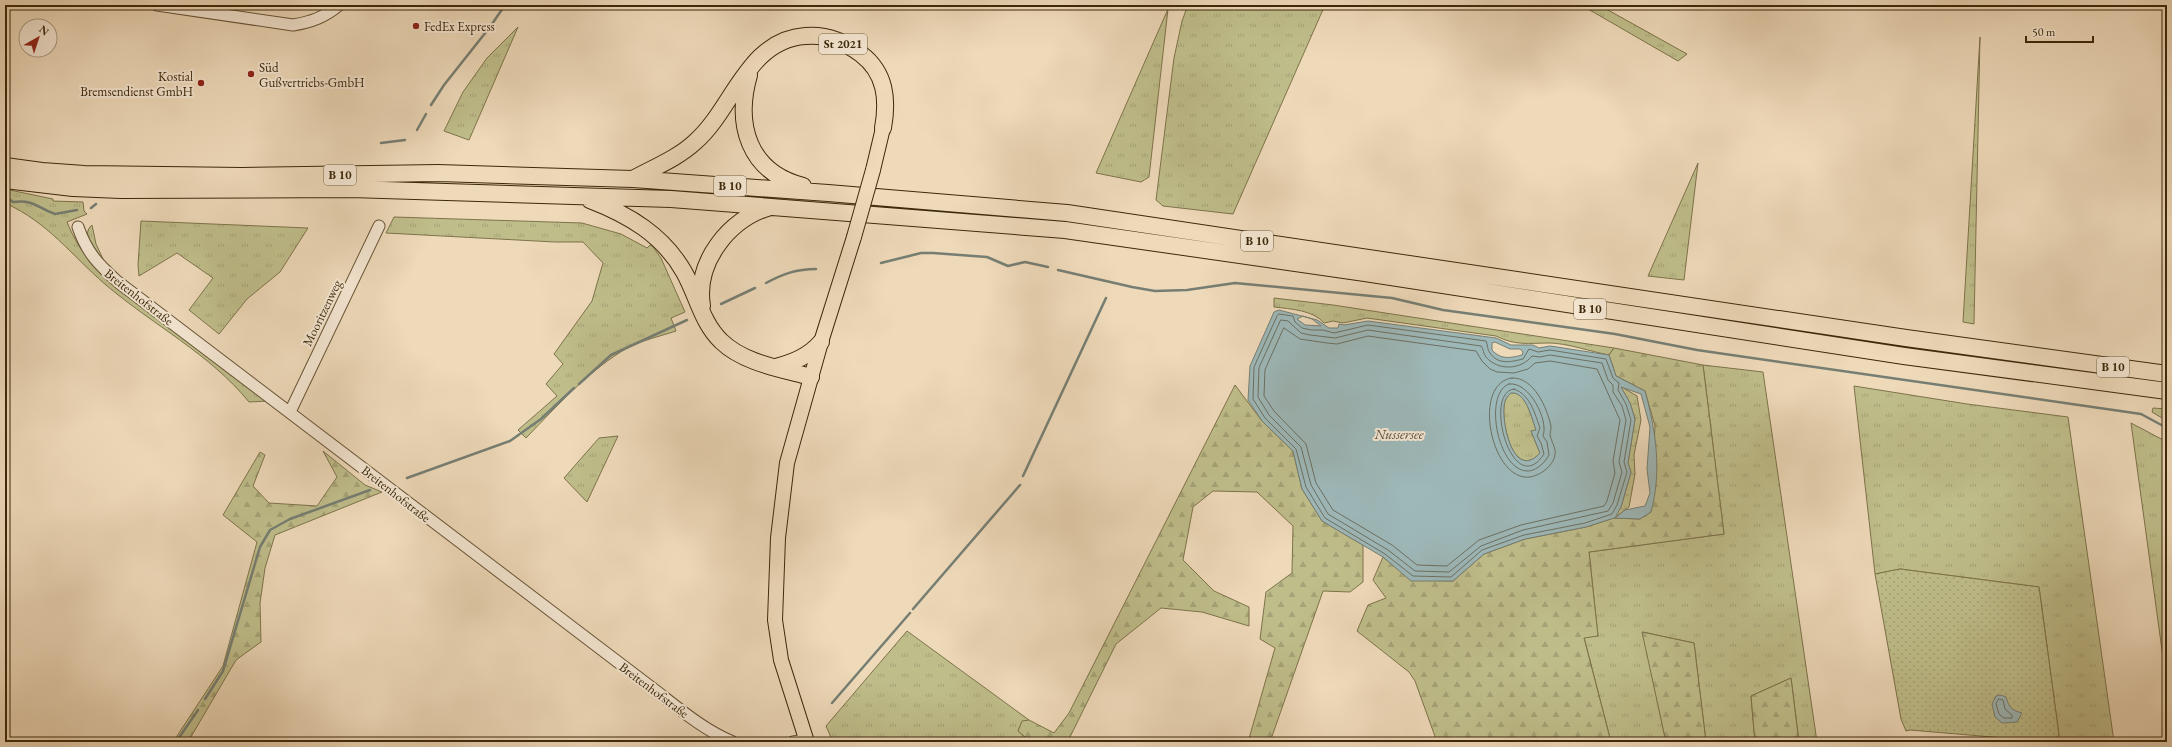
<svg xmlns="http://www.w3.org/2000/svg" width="2172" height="747" font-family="'EB Garamond',serif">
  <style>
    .grass { fill: url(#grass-tufts); stroke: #7e734a }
    .forest { fill: url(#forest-firs); stroke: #7e734a }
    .wetland { fill: url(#wetland-marsh); stroke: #7e734a }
    .garden { fill: url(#garden-dots); stroke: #7e734a }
    .water { fill: #9db8b9; stroke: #767e73; fill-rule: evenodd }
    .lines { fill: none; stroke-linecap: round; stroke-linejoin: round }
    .shore { stroke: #6c7062; stroke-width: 1 }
    .stream { stroke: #767e73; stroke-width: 2.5 }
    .minor-casing { stroke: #685436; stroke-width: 13 }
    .major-casing { stroke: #3c280a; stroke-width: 16 }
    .highway-casing { stroke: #3c280a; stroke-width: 18 }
    .minor { stroke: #f4e6d2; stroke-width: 11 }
    .major { stroke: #eed9b9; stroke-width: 14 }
    .highway { stroke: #eed9b9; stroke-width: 16 }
    .major-bridge-casing { stroke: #3c280a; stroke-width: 16; stroke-linecap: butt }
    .major-bridge { stroke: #eed9b9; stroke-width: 14 }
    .poi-dot { fill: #8f2418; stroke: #f4e6d2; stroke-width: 1.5 }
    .labels { text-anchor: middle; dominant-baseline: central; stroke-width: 4; stroke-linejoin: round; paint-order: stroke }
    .shield { fill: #f4e6d2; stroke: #736146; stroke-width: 1 }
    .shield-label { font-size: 12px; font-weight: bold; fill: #3c280a }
    .poi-label { font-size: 13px; fill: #3c280a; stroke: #f4e6d2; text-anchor: start }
    .street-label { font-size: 13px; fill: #3c280a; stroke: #f4e6d2 }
    .water-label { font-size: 14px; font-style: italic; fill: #544c36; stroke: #f4e6d2 }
  </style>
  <defs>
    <pattern id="grass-tufts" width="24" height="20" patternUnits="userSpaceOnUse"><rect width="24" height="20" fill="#bfbe8b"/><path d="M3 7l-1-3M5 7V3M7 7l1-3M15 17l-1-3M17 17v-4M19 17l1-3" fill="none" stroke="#a5a377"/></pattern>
    <pattern id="forest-firs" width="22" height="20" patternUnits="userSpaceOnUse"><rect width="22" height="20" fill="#bfbe8b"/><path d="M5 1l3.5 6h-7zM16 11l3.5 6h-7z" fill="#a5a377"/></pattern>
    <pattern id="wetland-marsh" width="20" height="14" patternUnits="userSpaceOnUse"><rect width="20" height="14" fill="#bfbe8b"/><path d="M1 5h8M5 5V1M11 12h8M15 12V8" fill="none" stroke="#a5a377"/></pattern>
    <pattern id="garden-dots" width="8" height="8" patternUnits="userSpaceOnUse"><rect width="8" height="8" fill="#bfbe8b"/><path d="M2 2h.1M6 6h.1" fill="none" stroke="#a5a377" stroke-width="1.8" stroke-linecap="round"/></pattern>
  </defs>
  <rect width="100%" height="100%" fill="#eed9b9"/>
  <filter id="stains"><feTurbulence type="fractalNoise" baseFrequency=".005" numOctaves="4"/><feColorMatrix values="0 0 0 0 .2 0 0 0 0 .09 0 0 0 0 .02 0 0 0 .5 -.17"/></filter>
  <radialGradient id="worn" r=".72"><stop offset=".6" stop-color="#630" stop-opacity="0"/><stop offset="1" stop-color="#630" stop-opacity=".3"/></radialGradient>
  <path class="grass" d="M1188,5H1325L1233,214L1163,206L1156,200L1174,58L1182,21Z
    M1589,5H1599L1687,54L1678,61L1588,9Z
    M1168,9L1149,177L1141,182L1096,173Z
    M518,27L469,140L444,131L463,92L487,58Z
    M1980,37L1974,324L1963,322Z
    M1698,163L1684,280L1648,276Z
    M5,189L53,199V201L83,202L84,211L87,214L67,222C77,247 90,263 109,281L268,401L249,402C210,354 153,325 106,285C70,254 49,223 5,203Z
    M394,217L582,223L621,234L647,248L651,244L661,258L685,312L671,318L676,331C661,336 643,340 629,347C590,369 557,406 526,438L518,430L557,396L546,384L563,364L554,354L592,301L603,263L583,242H555L386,233Z
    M141,221L308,228L280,272L247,299L219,334L189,310L213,278L177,253L139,276L138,265Z
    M92,225L96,244L103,259L101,260C95,251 80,235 92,225Z
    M1274,298L1333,305L1614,348L1609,355C1593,352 1566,343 1550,343C1528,343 1516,346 1496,336L1367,318L1343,323L1333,321L1324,323C1313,310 1291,309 1274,307Z
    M1703,365L1763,372L1817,742H1799L1791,678L1751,696L1755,742H1706L1694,643L1643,632L1666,742H1611L1584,637L1598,636L1589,552L1724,534Z
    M1854,386L1967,404L2068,417L2114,742H2052L2059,735L2039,587L1900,569L1875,574Z
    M1511,393C1526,391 1532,419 1536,430L1531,431L1540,453C1514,481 1502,425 1504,407C1504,402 1507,396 1511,393Z
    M2153,408L2167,409V421L2152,412Z
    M2131,423L2167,442V687Z
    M618,436L587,502L564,478L599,438Z
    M907,631L1029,720L1022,722L1018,731L1031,742H833L826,726Z"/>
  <path class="forest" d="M1614,348L1703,365L1724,534L1589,552L1598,636L1584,638L1611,742H1437L1415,681L1409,672L1357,631L1368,605L1386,598L1373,580L1383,557L1411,580L1453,581L1484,554L1525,539L1586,527L1614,518L1640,519L1651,512L1655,426L1645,391L1616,376L1609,355Z
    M1235,385L1262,421L1293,451L1302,489L1322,521L1363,545V582L1350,592L1323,591L1270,742H1248L1275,648L1260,639L1266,592L1292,573L1293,526L1257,492L1213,491L1193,507L1183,560L1214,591L1249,607V626L1202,612L1161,608L1116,644L1068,741L1031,742L1018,731L1022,721L1029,720L1054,733L1069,713Z
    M323,451L365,485L382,492L275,535L265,568L260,603L261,642L236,660L188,742H173L223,666L257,542L223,515L260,452L265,455L253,486L269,503L317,506L337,477Z
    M1642,632L1694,643L1706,742H1666Z
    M1791,678L1799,742H1755L1751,696Z"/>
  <path class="wetland" d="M1620,386L1637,396L1641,420L1634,455L1635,474L1629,507L1614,518L1621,507L1631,472L1628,463L1635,419L1630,403Z"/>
  <path class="garden" d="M1900,569L2039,587L2059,735L2051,742L1910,730L1906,731L1901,719L1875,574Z"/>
  <path class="water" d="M1279,310L1317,320L1329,328H1338L1339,324L1344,325L1368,321L1496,338L1511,345H1533L1539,348L1550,346L1609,355L1616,376L1645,391C1656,431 1662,471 1651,512L1640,519L1614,518L1586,527L1525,539L1484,554L1453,581H1411L1383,557L1322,521L1302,489L1293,451L1262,421L1248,400L1250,366L1274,312ZM1303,316L1312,319L1321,326L1305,325L1297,319ZM1495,342L1510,349H1520L1523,352L1522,355C1510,358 1501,360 1492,350V343ZM1621,387L1641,394L1650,427L1647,469L1650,493L1645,506L1625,510L1615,518L1621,507L1631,472L1628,463L1635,419L1630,403ZM1511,393C1526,391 1532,419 1536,430L1531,431L1540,453C1514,481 1502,425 1504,407C1504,401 1507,396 1511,393Z
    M2001,695L2006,697C2009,707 2011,710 2022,713L2017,722L2002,723L1995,717L1992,704L1996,696Z"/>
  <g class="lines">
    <path class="shore" d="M1279,314L1293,316L1295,322L1302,328L1311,330H1323L1334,333L1368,325L1486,341C1488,345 1487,350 1490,353C1498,365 1511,362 1523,359L1529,349L1538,352L1550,350L1606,359L1613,378L1619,383L1618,390L1626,404L1631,420L1624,462L1627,472L1617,505L1612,514L1585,523L1524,535L1482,550L1451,577L1413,576L1385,554L1325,518L1306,487L1296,449L1265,418L1253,399L1254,367L1277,316Z
      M1281,320L1288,321L1301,333L1310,335L1335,338L1368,330L1481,346C1484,349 1483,354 1486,357C1498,371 1521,370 1532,356L1540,357L1550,355L1602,363L1608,380L1613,385V392L1622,406L1626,420L1619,462L1622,472L1613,503L1608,511L1523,530L1481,546L1449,572L1415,571L1388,550L1328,514L1311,485L1301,447L1269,415L1258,397L1259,368Z
      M1284,328L1300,339L1327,343L1337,344L1368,336L1476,351L1482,361L1490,369L1497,372L1514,373L1528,369L1535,363L1550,361L1597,369L1620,420L1613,461L1615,473L1607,501L1604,506L1521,525L1479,540L1447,566L1417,565L1392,545L1333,510L1316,483L1306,444L1274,411L1264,396L1265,370Z
      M1512,378C1534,377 1547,408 1551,426C1551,430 1550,433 1550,435C1551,440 1554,445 1555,450C1557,463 1542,475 1530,477C1491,482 1471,383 1512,378Z
      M1509,384C1529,381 1549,420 1543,436L1547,442L1549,455C1545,462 1540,467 1533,470C1500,481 1481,394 1509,384Z
      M1514,389C1530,394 1535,414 1540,428L1537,436L1541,443L1544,454C1513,502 1482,392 1514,389Z
      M1999,699L2003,700L2005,709L2012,715V718H2004L1999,714L1996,704Z"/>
    <path class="stream" d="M492,24L505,5
      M431,105L444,85L486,32
      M417,130L426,114
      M381,143L405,140
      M5,196L13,202C34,199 37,208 55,214L77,210
      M91,208L96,204
      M881,263L921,253H933L987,257L1008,266L1025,262L1048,267
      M1058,270L1132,287L1155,291L1187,290L1235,283L1392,298L1443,310L1615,334L1697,350L2141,414L2167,428
      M766,283C783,274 796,269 816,269
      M721,304L755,288
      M579,384L611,355L687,320
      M1023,476L1106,298
      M407,478L510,441L541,419L574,388
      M913,609L1020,485
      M205,699L223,671L260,547L270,530L290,519L370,490
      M832,703L910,613
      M176,742L198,710"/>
    <defs>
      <path id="minor" d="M157,5L293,25C311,22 325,17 339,5
        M78,227C87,253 98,264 118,282L660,694C683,712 706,731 733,742
        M290,412L379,226
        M793,742L806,740"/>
      <path id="major" d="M873,170L883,128
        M807,742L781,660L775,620L778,538L787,463L821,342L854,237"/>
      <path id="highway" d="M749,75C735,124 748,172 803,186
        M5,166L42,171L84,174L242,176L438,173L633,179L828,193L1067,213L1906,338L2167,374
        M633,179C653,168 678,158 695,142C733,109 747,40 805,36C825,34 845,42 861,54C886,73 888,100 883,128
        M5,180L73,188L121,190L351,189L671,199L1065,230L1365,273L1904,356L2167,391
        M590,200C629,215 663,235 684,272C697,295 702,323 721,341C743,363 782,369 811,377
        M702,306C695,262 729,219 770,207
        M776,367C794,362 809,356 821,342"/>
    </defs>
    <use href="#minor" class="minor-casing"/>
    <use href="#major" class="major-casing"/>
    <use href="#highway" class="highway-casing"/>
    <use href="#minor" class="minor"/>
    <use href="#major" class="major"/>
    <use href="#highway" class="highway"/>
    <defs>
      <path id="major-bridge" d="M854,237L873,170"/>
    </defs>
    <use href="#major-bridge" class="major-bridge-casing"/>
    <use href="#major-bridge" class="major-bridge"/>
  </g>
  <g class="poi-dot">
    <circle cx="416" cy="26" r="4"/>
    <circle cx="251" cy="74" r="4"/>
    <circle cx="201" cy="83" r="4"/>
  </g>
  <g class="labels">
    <g class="shield">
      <rect x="819" y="34" width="48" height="20" rx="3"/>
      <rect x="324" y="165" width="32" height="20" rx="3"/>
      <rect x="714" y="176" width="32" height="20" rx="3"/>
      <rect x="1241" y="231" width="32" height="20" rx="3"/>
      <rect x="1574" y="299" width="32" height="20" rx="3"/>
      <rect x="2097" y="357" width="32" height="20" rx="3"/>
    </g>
    <g class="shield-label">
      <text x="843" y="44">St 2021</text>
      <text x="340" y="175">B 10</text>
      <text x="730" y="186">B 10</text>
      <text x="1257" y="241">B 10</text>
      <text x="1590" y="309">B 10</text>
      <text x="2113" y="367">B 10</text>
    </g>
    <g class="poi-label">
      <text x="424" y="26">FedEx Express</text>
      <text x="259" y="67">Süd<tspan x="259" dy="15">Gußvertriebs-GmbH</tspan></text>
      <text x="193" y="76" text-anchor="end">Kostial<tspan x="193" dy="15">Bremsendienst GmbH</tspan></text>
    </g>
    <g class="street-label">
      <text transform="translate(139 297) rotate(38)">Breitenhofstraße</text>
      <text transform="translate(322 313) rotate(-64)">Mooritzenweg</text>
      <text transform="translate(396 494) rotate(38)">Breitenhofstraße</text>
      <text transform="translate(654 690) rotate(37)">Breitenhofstraße</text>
    </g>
    <g class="water-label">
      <text x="1399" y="434">Nussersee</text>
    </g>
  </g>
  <rect width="2172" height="747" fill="none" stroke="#eed9b9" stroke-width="20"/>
  <rect x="6" y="6" width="2160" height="735" fill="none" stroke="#3c280a" stroke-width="2"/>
  <rect x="10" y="10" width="2152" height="727" fill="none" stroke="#3c280a"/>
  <g transform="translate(38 38) rotate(39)"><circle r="19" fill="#f4e6d2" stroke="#aa9a82"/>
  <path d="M0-3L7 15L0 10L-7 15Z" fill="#8f2418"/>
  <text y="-6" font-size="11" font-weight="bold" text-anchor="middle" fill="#3c280a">N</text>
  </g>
  <path d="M2026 36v6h67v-6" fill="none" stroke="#3c280a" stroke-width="2"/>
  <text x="2032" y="36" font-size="12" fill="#3c280a" stroke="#f4e6d2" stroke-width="3" paint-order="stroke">50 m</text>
  <rect width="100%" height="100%" filter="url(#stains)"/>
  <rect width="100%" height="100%" fill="url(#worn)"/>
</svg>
